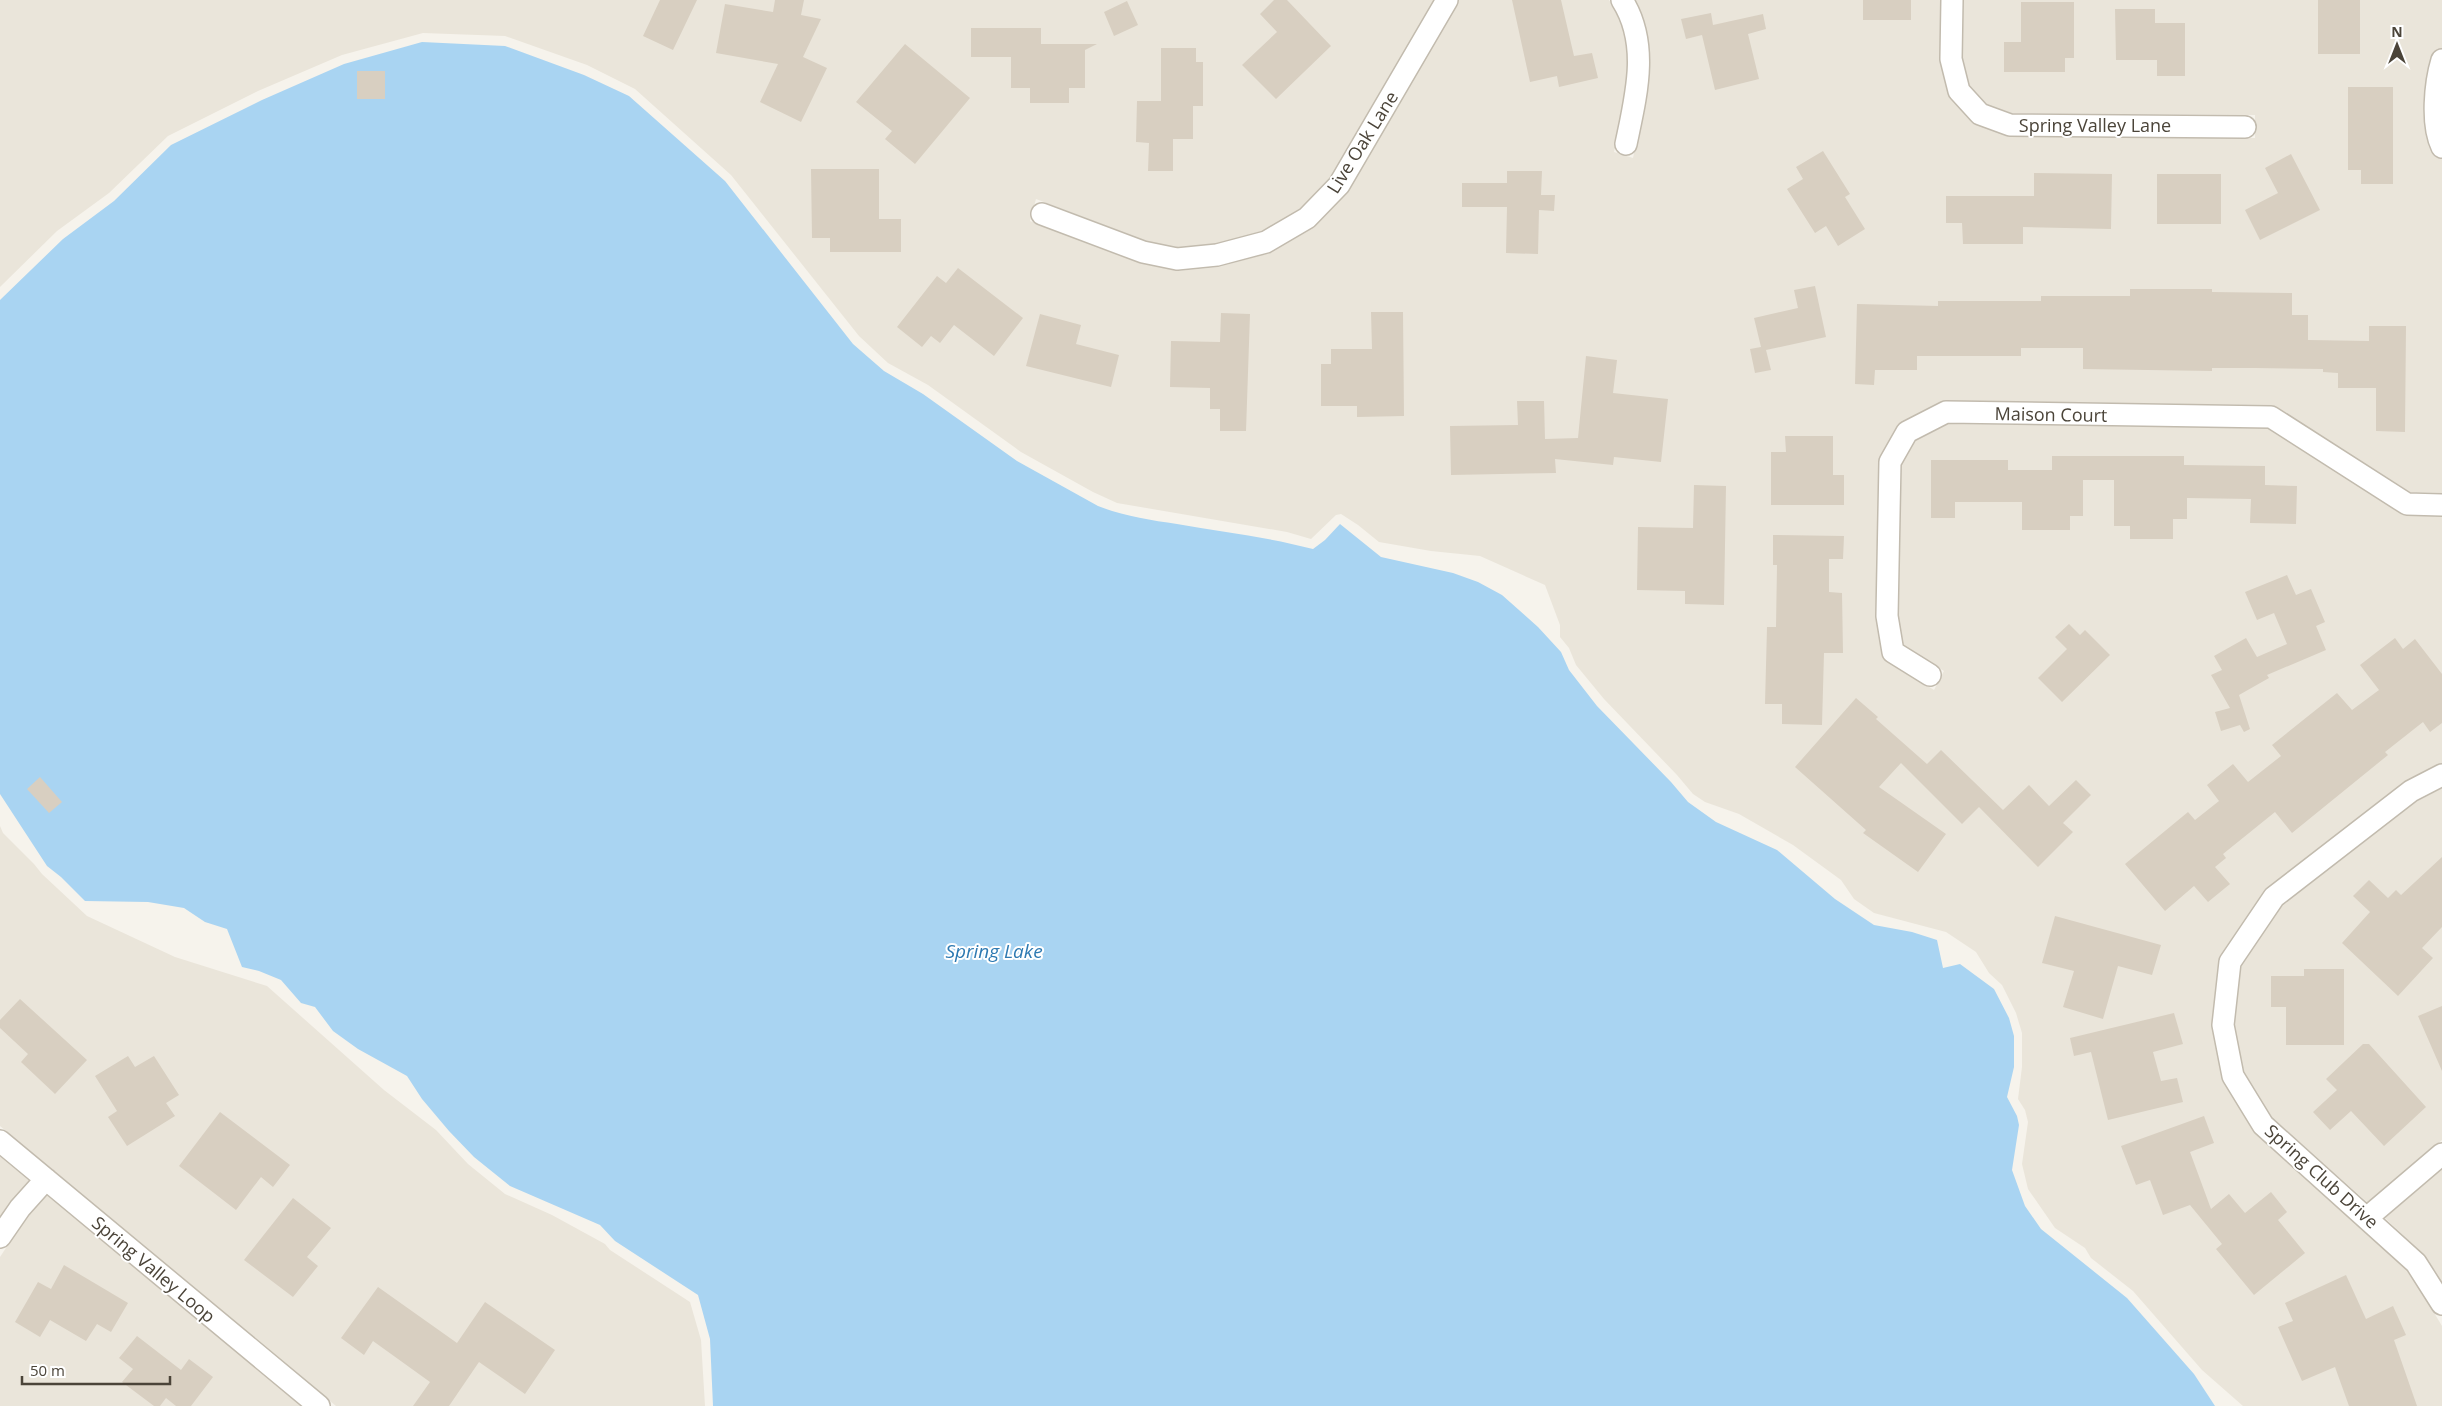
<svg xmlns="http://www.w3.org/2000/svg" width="2442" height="1406" font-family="'Open Sans',sans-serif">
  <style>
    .residential { fill: #eae5da }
    .water { fill: #a9d4f2 }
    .building { fill: #d8cfc1 }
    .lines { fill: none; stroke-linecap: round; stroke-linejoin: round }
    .minor-casing { stroke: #c2bbae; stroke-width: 24 }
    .minor { stroke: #fff; stroke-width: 21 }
    .labels { text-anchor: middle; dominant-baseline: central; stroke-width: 4; stroke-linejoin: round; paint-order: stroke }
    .street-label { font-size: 18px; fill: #4b4439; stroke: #fff }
    .water-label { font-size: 19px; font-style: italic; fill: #2e7ab2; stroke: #fff }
  </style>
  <rect width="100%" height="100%" fill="#f6f3ec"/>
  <path class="residential" d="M0,0H1435L1331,178L1302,209L1263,231L1215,244L1177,248L1146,241L1036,199L1030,221L1140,263L1178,271L1219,267L1269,253L1312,228L1348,191L1459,0H1609L1619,16L1628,48V88L1614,152L1633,158L1648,90V43L1634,0H1942L1952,98L1977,125L2009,136L2255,138V115L2011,113L1985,104L1968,85L1961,57L1962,0H2442V493L2410,492L2271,405L1945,401L1903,422L1881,456L1884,654L1889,662L1934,690L1944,671L1902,645L1897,615L1900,466L1914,441L1948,424L2268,428L2403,514L2442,516V763L2407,781L2268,888L2220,961L2255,1132L2409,1271L2442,1326V1406H2243L2202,1370L2133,1291L2091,1258L2085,1248L2055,1228L2028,1189L2022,1164L2028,1122L2025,1110L2018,1099L2022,1067V1033L2016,1013L2002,985L1989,973L1976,952L1946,932L1874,913L1854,899L1841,880L1793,845L1739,814L1705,802L1693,794L1677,775L1604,699L1576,665L1569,648L1560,637V625L1545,585L1480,556L1431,551L1379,542L1358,525L1341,514L1336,515L1311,539L1287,532L1117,503L1093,492L1021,452L928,385L888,363L859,336L731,175L635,89L587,65L505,36L423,33L342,55L258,91L168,136L109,193L57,231L0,287Z
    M2442,788V1140L2368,1203L2271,1117L2242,1071L2233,1025L2239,966L2281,906L2416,802Z
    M0,826L3,833L34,864L42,874L87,916L175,957L267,986L384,1090L436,1130L468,1164L505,1194L552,1215L605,1244L610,1250L690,1302L701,1340L705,1406H336L0,1126Z
    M0,1155L30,1181L0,1218Z
    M2442,1169V1284L2423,1254L2385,1218Z
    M47,1195L302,1406H0V1257L27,1216Z"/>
  <path class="water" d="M422,42L505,46L584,75L629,96L725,181L853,344L884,371L923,394L1017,461L1098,506C1123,516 1150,520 1177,524C1222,532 1268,537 1313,549L1325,540L1340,524L1381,557L1453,573L1478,582L1502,595L1538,627L1561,652L1569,670L1597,706L1671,782L1688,802L1716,822L1777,850L1835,899L1874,925L1912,932L1937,940L1943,968L1960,964L1994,989L2009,1018L2014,1036V1067L2007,1097L2017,1116L2019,1125L2012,1170L2025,1206L2041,1229L2127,1298L2194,1374L2215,1406H713L710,1339L698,1295L615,1241L600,1225L510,1186L474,1157L449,1131L422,1099L407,1076L358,1049L333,1031L315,1007L301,1003L281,980L259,971L242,967L227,929L205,922L184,908L148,902L85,901L61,877L47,866L0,794V300L63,239L114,201L171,145L262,100L344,64Z"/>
  <path class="building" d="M660,0H697L673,50L643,36Z
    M775,0H804L801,15L821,19L803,57L827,68L801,122L760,102L778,64L716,53L725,4L773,12Z
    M1274,0H1287L1331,46L1276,99L1242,65L1277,32L1260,14Z
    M1512,0H1561L1574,56L1592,53L1598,78L1559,87L1557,76L1530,82Z
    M1863,0H1911V20H1863Z
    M2318,0H2360V54H2318Z
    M1127,1L1138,25L1114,36L1104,12Z
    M2021,2H2074V58H2065V72H2004V42H2021Z
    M2115,9H2155V23H2185V76H2157V60H2116Z
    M1711,13L1713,25L1763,14L1766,29L1748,34L1759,79L1715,90L1702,35L1686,39L1681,19Z
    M971,28H1041V44H1097L1085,50V88H1069V103H1030V88H1011V57H971Z
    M905,44L970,98L915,164L885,139L892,131L856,102Z
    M1161,48H1196V62H1203V106H1193V139H1173V171H1148L1149,143L1136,142L1137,101H1161Z
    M357,71H385V99H357Z
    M2348,87H2393V184H2361V170H2348Z
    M1823,151L1850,194L1845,197L1865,229L1838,246L1826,226L1815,233L1787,189L1803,179L1796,167Z
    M2291,154L2320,210L2260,240L2245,210L2278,193L2265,168Z
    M811,169H879V219H901V252H830V238H812Z
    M1507,171H1542L1541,195H1555L1554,211L1539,210L1538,254L1506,253L1507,207H1462V183H1507Z
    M2034,173L2112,174L2111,229L2023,227V244H1963L1962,223H1946V196H2034Z
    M2157,174H2221V224H2157Z
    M958,268L1023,318L994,356L954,325L940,343L931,336L922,347L897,327L937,276L946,283Z
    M1815,286L1826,337L1766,350L1771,370L1755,373L1750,349L1761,347L1754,318L1798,308L1794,290Z
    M2130,289H2212V292L2292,293V315H2308V340L2369,341V326H2406L2405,432L2376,431V388H2338V373L2323,372V369L2255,368H2212V371L2083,369V348H2021V356H1917V370H1875L1874,385L1855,384L1857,304L1938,306V301H2041V296H2130Z
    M1371,312H1403L1404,416L1357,417V406H1321V364H1331V349H1372Z
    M1221,313L1250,314L1246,431H1220V409H1210V388L1170,387L1171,341L1220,342Z
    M1040,314L1081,325L1076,344L1119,355L1111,387L1026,366Z
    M1586,356L1617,360L1613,393L1668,399L1661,462L1614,457L1613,465L1555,459L1556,473L1451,475L1450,426L1518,425L1517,401H1544L1545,439L1578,438Z
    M1785,436H1833V475H1844V505H1771V452H1786Z
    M2052,456H2184V465L2265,466V485L2297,486L2296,524L2250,523L2251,499L2187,498V519H2173V539H2130V526H2114V480H2083V516H2070V530H2022V502H1955V518H1931V460H2008V470H2052Z
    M1694,485L1726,486L1724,605L1685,604V591L1637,590L1638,527L1693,528Z
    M1773,535L1844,536L1843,559H1829V592L1842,593L1843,653H1824L1822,725L1782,724V704H1765L1767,627H1776L1777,565H1773Z
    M2287,575L2296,595L2311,589L2325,622L2316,626L2326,650L2267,675L2269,678L2239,695L2250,729L2244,732L2240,725L2221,731L2215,712L2230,708L2211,675L2222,670L2214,656L2246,638L2257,657L2287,644L2274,613L2257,620L2245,592Z
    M2069,624L2080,635L2085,630L2110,655L2062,702L2038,678L2067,649L2055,637Z
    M2395,638L2403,649L2415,639L2442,674V723L2430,732L2423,722L2385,752L2388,755L2292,833L2275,812L2223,854L2226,858L2215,867L2230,884L2208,902L2194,886L2165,911L2125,864L2188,812L2195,820L2219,801L2207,785L2233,764L2248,782L2281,756L2272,745L2337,693L2352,710L2379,690L2360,665Z
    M1856,698L1878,717L1876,719L1927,764L1941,750L2003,810L2029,785L2049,806L2076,780L2091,795L2063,823L2073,832L2038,867L1979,807L1962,824L1901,763L1879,787L1946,834L1918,872L1863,833L1866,830L1795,767Z
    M40,777L62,802L49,813L27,789Z
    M2442,857V927L2422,948L2433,958L2398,996L2342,943L2370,912L2353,896L2369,880L2388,898L2396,890L2401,895Z
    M2055,916L2161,945L2152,975L2118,966L2103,1019L2063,1007L2074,971L2042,963Z
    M2304,969H2344V1045H2286V1007H2271V976H2304Z
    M20,999L87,1060L55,1094L21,1062L28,1054L0,1028V1020Z
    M2442,1006V1071L2418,1016Z
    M2174,1013L2183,1044L2153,1052L2161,1081L2177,1078L2183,1102L2108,1120L2091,1052L2074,1056L2070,1038Z
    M2363,1044H2369L2426,1107L2384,1146L2351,1111L2330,1130L2313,1112L2337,1090L2326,1079Z
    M128,1056L135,1067L154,1056L179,1095L166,1103L175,1116L127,1146L108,1117L117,1111L95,1076Z
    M220,1112L290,1165L273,1187L261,1177L236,1210L179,1166Z
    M2204,1116L2214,1143L2190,1152L2211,1209L2229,1194L2245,1213L2271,1192L2287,1212L2278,1220L2305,1253L2254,1295L2216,1249L2222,1244L2190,1205L2163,1215L2150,1180L2136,1185L2121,1146Z
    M293,1198L331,1228L307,1257L318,1266L293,1297L244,1260Z
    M64,1265L128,1303L111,1332L97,1324L86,1341L50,1320L40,1337L15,1322L38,1282L51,1289Z
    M2346,1275L2366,1319L2393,1306L2406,1335L2394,1340L2417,1406H2349L2335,1367L2302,1381L2278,1327L2293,1321L2285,1303Z
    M378,1287L457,1343L485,1302L555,1350L525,1394L479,1362L449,1406H413L430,1382L373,1341L364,1355L341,1338Z
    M137,1336L181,1370L189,1359L213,1377L191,1406H176L166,1398L160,1406H154L122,1382L133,1369L119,1358Z"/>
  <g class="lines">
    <defs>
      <path id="minor" d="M1622,0C1650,44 1636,96 1626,144
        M1952,0L1951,59L1959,91L1980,114L2010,125L2245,127
        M2442,60C2435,83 2431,125 2442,147
        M1042,214L1143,252L1177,259L1217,255L1266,242L1307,218L1339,185L1447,0
        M1930,675L1893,652L1887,616L1890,462L1907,432L1946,412L2271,417L2407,504L2442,505
        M2442,775L2411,791L2274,897L2230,962L2223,1025L2233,1076L2263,1125L2416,1263L2442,1304
        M0,1141L319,1406
        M2368,1217L2442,1154
        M0,1237L20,1208L46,1179"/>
    </defs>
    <use href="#minor" class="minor-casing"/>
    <use href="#minor" class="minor"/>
  </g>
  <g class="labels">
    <g class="street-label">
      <text x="2095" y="125">Spring Valley Lane</text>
      <text transform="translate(1362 142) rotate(-58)">Live Oak Lane</text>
      <text transform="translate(2051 414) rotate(1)">Maison Court</text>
      <text transform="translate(2322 1176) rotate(42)">Spring Club Drive</text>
      <text transform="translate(154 1269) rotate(40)">Spring Valley Loop</text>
    </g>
    <g class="water-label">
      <text x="994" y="951">Spring Lake</text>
    </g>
  </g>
  <g transform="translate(2397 45)" stroke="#ffffff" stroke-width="4" paint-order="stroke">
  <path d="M0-4L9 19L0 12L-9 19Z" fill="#4b4439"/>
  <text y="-8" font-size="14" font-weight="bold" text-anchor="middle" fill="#4b4439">N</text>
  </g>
  <path d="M22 1376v8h148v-8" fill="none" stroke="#4b4439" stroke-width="2.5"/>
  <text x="30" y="1376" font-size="15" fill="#4b4439" stroke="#ffffff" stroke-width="4" paint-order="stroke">50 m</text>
</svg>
